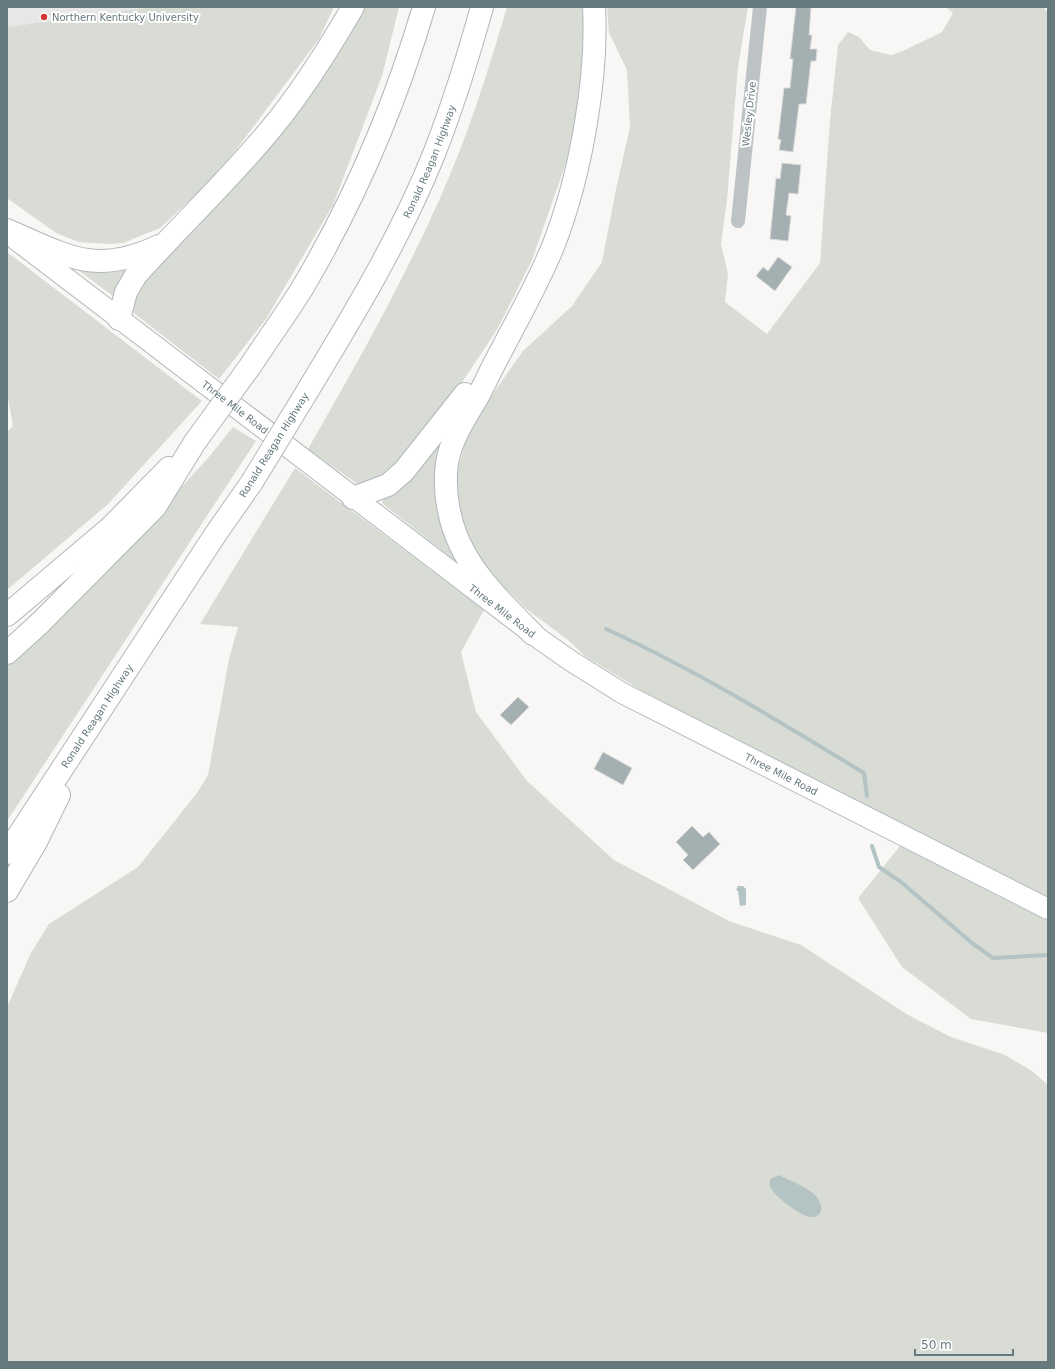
<svg xmlns="http://www.w3.org/2000/svg" width="1055" height="1369" font-family="'DejaVu Sans',sans-serif">
  <style>
    .built { fill: #e6e7e6 }
    .green { fill: #d9dcd5 }
    .water { fill: #b4c4c4 }
    .lines { fill: none; stroke-linecap: round; stroke-linejoin: round }
    .stream { stroke: #b4c4c4; stroke-width: 4 }
    .building { fill: #a4afb2; stroke: #dad9d8 }
    .secondary-casing { stroke: #b0b8ba; stroke-width: 22 }
    .highway-casing { stroke: #b1b7b9; stroke-width: 24 }
    .street { stroke: #bdc3c5; stroke-width: 14 }
    .secondary { stroke: #fff; stroke-width: 20 }
    .highway { stroke: #fff; stroke-width: 22 }
    .highway-bridge-casing { stroke: #b1b7b9; stroke-width: 24; stroke-linecap: butt }
    .highway-bridge { stroke: #fff; stroke-width: 22 }
    .poi-dot { fill: #d53938; stroke: #fff; stroke-width: 1.5 }
    .labels { text-anchor: middle; dominant-baseline: central; stroke-width: 4; stroke-linejoin: round; paint-order: stroke }
    .poi-label { font-size: 10px; fill: #65797e; stroke: #fff; text-anchor: start }
    .street-label { font-size: 10px; fill: #65797e; stroke: #fff }
  </style>
  <rect width="100%" height="100%" fill="#f8f7f6"/>
  <path class="built" d="M7,7H153L7,27Z"/>
  <path class="green" d="M153,7H334L319,39L218,174L160,228L123,243L109,244L79,242L56,233L7,198V27Z
    M362,7H399L382,76L333,205L266,319L219,379L131,311L144,278L198,227L314,85Z
    M507,7H585L581,90L567,160L532,260L498,328L455,393L394,471L359,485L308,449C355,367 402,284 440,198C468,136 488,71 507,7Z
    M607,7H748L738,67L727,200L721,244L728,274L725,302L767,334L820,263L830,120L838,45L848,32L859,37L870,50L891,55L903,51L942,32L953,13L946,7H1043L1048,12V898L647,694L586,657L568,640L525,608L490,573L466,538L460,514L456,476L469,429L497,388L523,351L572,306L602,262L616,189L630,127L627,70L609,33Z
    M7,252L202,401L108,504L7,590V432L13,426L7,393Z
    M136,263L117,299L71,265Z
    M454,422L459,560H454L383,504L382,501Z
    M233,427L256,441L7,821V664L61,619L208,458Z
    M295,468L484,610L461,652L476,712L527,781L614,860L729,921L801,945L908,1015L951,1037L1005,1055L1032,1071L1048,1085V1362H7V1007L31,953L49,924L138,867L197,793L208,775L229,659L238,627L200,624Z
    M900,846L1048,921V1033L971,1019L902,967L858,898Z"/>
  <path class="water" d="M738,886H743L746,889V905L740,906L738,891L736,890Z
    M779,1175C791,1181 804,1186 814,1194C822,1201 826,1217 811,1217C802,1217 772,1195 770,1186C769,1184 770,1182 770,1179Z"/>
  <g class="lines">
    <path class="stream" d="M606,629C696,670 780,722 864,773L867,796
      M872,846L879,867L901,882L972,943L993,958L1048,955"/>
  </g>
  <path class="building" d="M796,7H811L809,35H812L810,49H817L816,61H811L806,104H799L793,152L779,150L781,140L778,139L784,88H790L793,59H790Z
    M782,163L801,165L798,194L789,193L786,215L791,216L788,241L770,239L776,178L780,179Z
    M778,257L792,267L775,291L756,276L763,267L768,271Z
    M518,697L529,707L511,725L500,715Z
    M603,752L632,768L623,785L594,769Z
    M692,826L703,837L709,832L720,844L693,870L683,860L688,855L676,842Z"/>
  <g class="lines">
    <defs>
      <g id="secondary">
        <path id="s1" d="M15,239L541,640L571,661L622,693L1048,909"/>
      </g>
      <g id="highway">
        <path d="M7,230C67,256 95,276 159,246"/>
        <path d="M119,319L126,292L136,275C180,226 228,181 270,130C302,92 328,50 353,7"/>
        <path d="M251,365C268,339 287,313 303,287C355,199 395,105 424,7"/>
        <path id="s2" d="M302,400C350,321 399,241 434,154C453,106 468,57 482,7"/>
        <path d="M353,498L388,485L404,471L465,394"/>
        <path d="M7,615L110,528L169,468"/>
        <path d="M533,634C498,599 459,563 449,511C446,497 445,478 447,463C451,439 465,418 477,398C485,384 491,369 499,355C518,318 539,282 554,244C580,177 598,79 594,7"/>
        <path d="M7,653L40,623L155,507L195,442"/>
        <path id="s3" d="M7,853L215,535L252,482"/>
        <path d="M7,891L36,842L59,795"/>
      </g>
    </defs>
    <use href="#secondary" class="secondary-casing"/>
    <use href="#highway" class="highway-casing"/>
    <path class="street" d="M738,221L760,7"/>
    <use href="#secondary" class="secondary"/>
    <use href="#highway" class="highway"/>
    <defs>
      <path id="highway-bridge" d="M195,442L251,365
        M252,482L302,400"/>
    </defs>
    <use href="#highway-bridge" class="highway-bridge-casing"/>
    <use href="#highway-bridge" class="highway-bridge"/>
  </g>
  <circle class="poi-dot" cx="44" cy="17" r="4"/>
  <g class="labels">
    <g class="poi-label">
      <text x="52" y="17">Northern Kentucky University</text>
    </g>
    <g class="street-label">
      <text transform="translate(749 114) rotate(-84)">Wesley Drive</text>
      <text stroke="none"><textPath href="#s2" startOffset="271">Ronald Reagan Highway</textPath></text>
      <text stroke="none"><textPath href="#s1" startOffset="277">Three Mile Road</textPath></text>
      <text transform="translate(274 445) rotate(-58)">Ronald Reagan Highway</text>
      <text stroke="none"><textPath href="#s1" startOffset="613">Three Mile Road</textPath></text>
      <text stroke="none"><textPath href="#s3" startOffset="164">Ronald Reagan Highway</textPath></text>
      <text stroke="none"><textPath href="#s1" startOffset="937">Three Mile Road</textPath></text>
    </g>
  </g>
  <rect width="1055" height="1369" fill="none" stroke="#65797e" stroke-width="16"/>
  <path d="M915 1349v6h98v-6" fill="none" stroke="#65797e" stroke-width="2"/>
  <text x="921" y="1349" font-size="12" fill="#65797e" stroke="#ffffff" stroke-width="3" paint-order="stroke">50 m</text>
</svg>
